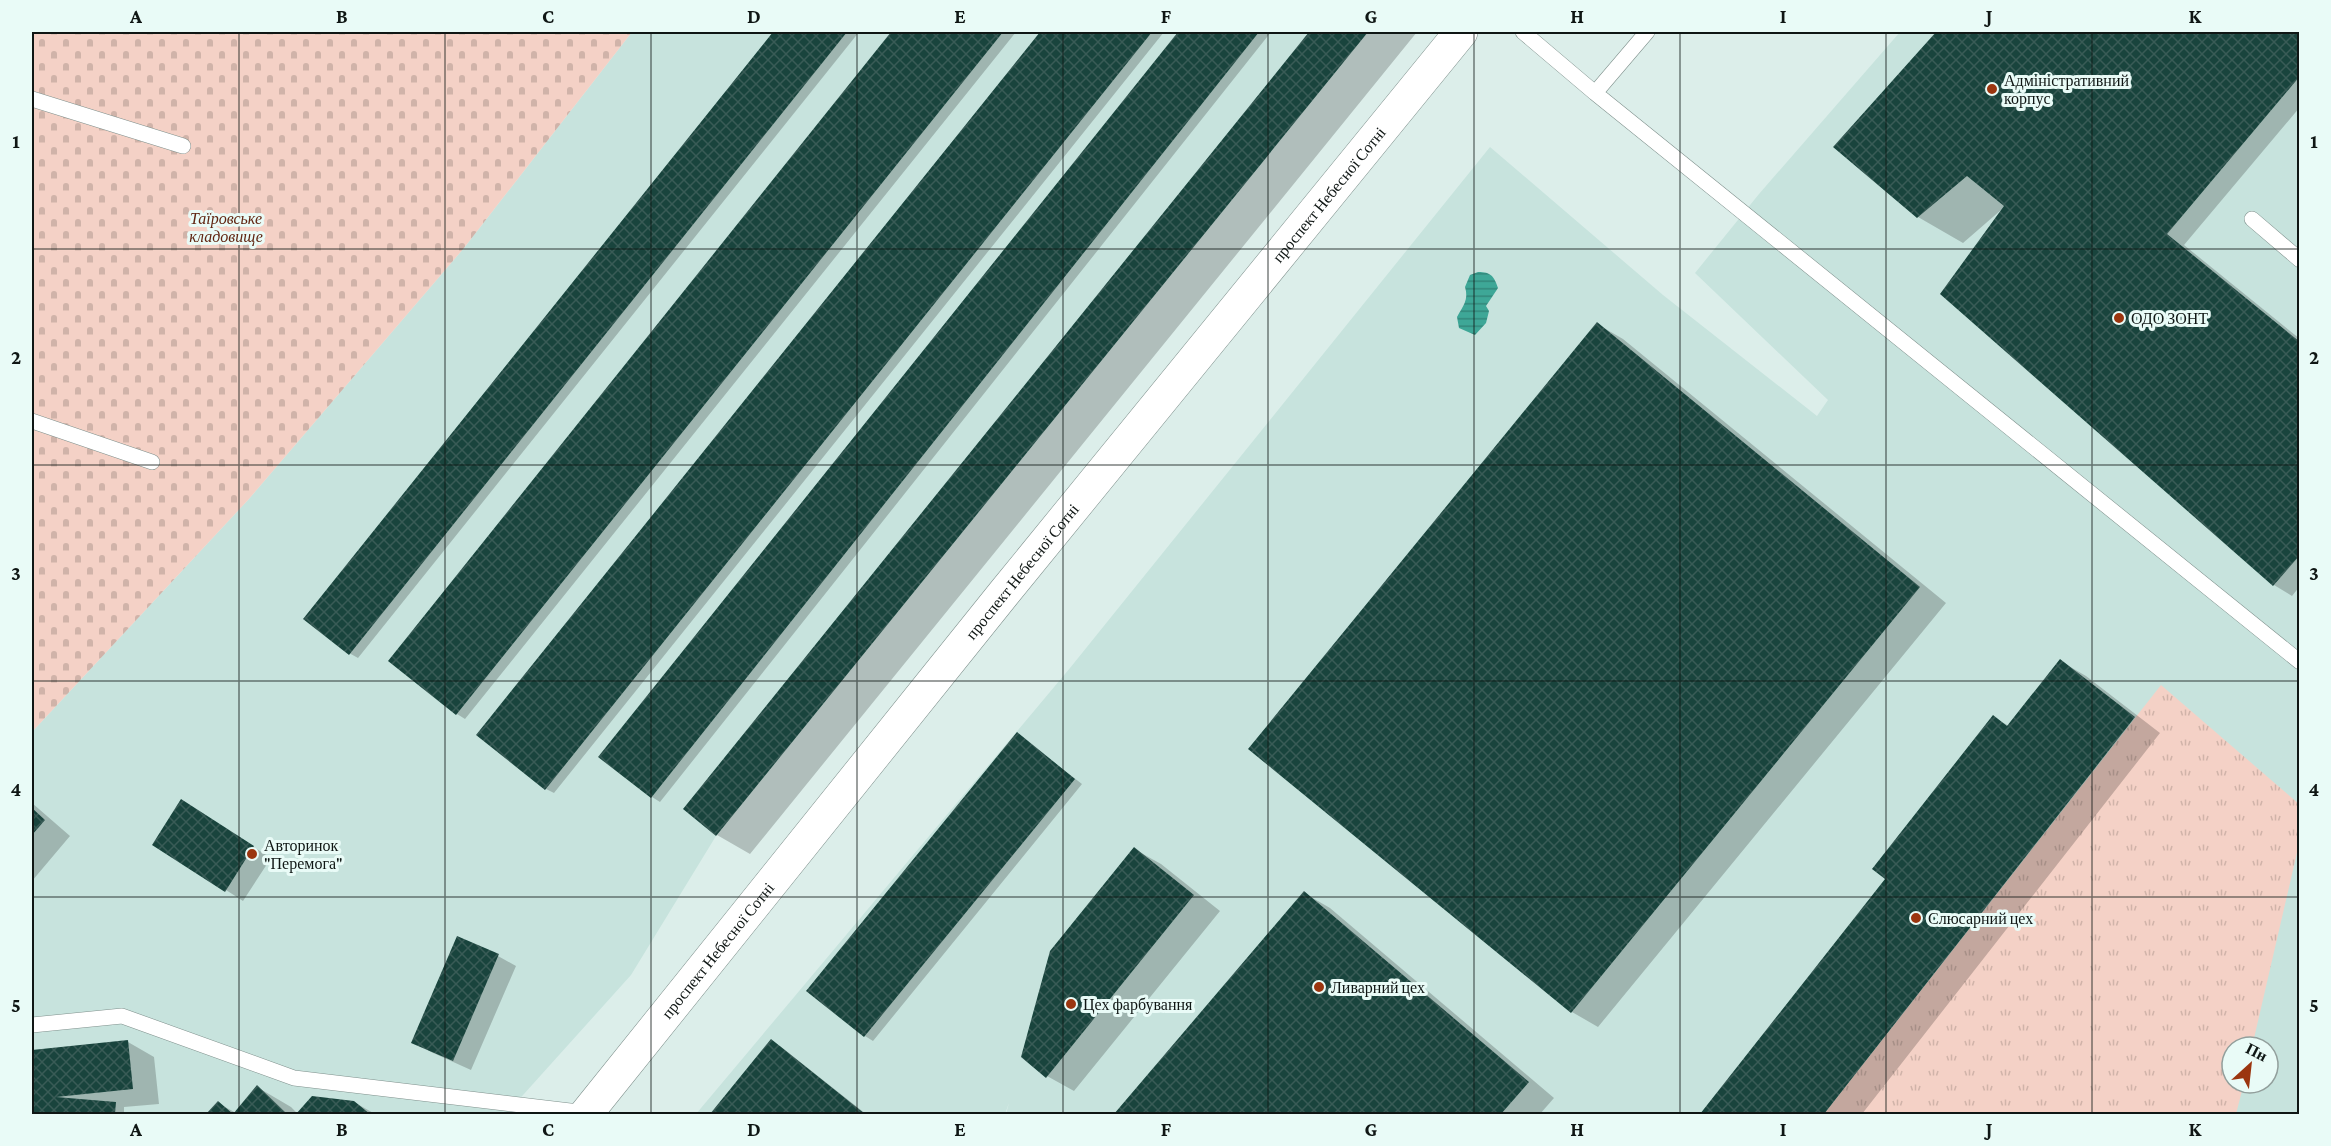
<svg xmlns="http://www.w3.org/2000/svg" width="2331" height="1146" font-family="'Crimson Pro',serif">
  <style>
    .built { fill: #c7e3dd; fill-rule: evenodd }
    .grass { fill: url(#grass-tufts) }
    .cemetery { fill: url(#cemetery-stones) }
    .water { fill: url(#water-rules) }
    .shadow { fill: #0003 }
    .building { fill: url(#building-cross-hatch) }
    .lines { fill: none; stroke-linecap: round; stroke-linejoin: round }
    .service-casing { stroke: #7f908c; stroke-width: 16 }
    .secondary-casing { stroke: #7f908c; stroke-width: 34 }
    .service { stroke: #fff; stroke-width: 15 }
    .secondary { stroke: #fff; stroke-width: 33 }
    .grid { fill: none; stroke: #0f1614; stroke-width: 1.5; stroke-opacity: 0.55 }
    .poi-dot { fill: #9b350f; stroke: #e9fbf7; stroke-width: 2 }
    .labels { text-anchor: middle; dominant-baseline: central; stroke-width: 6; stroke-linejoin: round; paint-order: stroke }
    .poi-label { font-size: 16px; fill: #0f1614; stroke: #e9fbf7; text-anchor: start }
    .street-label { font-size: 16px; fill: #0f1614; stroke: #e9fbf7 }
    .park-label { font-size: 16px; font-style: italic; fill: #602511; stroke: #e9fbf7 }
    .neatline { fill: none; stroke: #0f1614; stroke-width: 2 }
    .grid-label { font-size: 20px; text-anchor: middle; font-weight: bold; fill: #0f1614 }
  </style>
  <defs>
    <pattern id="grass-tufts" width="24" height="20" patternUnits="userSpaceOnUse" patternTransform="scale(1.5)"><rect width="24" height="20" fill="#f4d1c6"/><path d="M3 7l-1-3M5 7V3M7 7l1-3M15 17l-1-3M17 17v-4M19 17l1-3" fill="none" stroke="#d0b3a9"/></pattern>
    <pattern id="cemetery-stones" width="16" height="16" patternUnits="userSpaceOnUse" patternTransform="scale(1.5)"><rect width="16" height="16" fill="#f4d1c6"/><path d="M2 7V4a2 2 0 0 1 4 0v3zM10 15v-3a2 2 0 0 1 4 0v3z" fill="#d0b3a9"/></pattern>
    <pattern id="water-rules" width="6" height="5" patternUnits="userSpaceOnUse" patternTransform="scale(1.5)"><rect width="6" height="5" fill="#3ea797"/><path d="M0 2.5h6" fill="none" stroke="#32877a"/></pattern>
    <pattern id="building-cross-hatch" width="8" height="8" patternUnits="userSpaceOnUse" patternTransform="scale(1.5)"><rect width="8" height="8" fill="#19443d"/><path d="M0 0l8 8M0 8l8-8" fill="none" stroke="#395b56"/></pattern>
  </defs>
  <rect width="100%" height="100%" fill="#dceeea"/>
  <path class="built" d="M632,32H1368L716,836L631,975L506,1114H32V732L248,500L464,248Z
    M1900,32H2299V1114H2148L1947,958L1824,1114H1006L1009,1103L1005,1114H696L1070,668L1490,147L1663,295L1817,416L1828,400L1695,273L1759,194ZM2232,1047H2268V1083H2232Z"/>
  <path class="grass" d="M2161,685L2299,804V844L2252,1047H2232V1083H2244L2236,1114H1824Z"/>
  <path class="cemetery" d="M32,32H632L464,248L248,500L32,732Z"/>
  <path class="water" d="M1478,272C1491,272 1494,276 1498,288L1486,306L1489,311L1486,323L1475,335L1459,328L1457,317C1463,306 1469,300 1465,287L1470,275Z"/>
  <path class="shadow" d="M775,32H859L358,658L349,653L305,618Z
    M893,32H1016L465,719L457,714L390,660Z
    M1042,32H1164L554,793L546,789L478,735Z
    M1180,32H1271L660,802L652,797L600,757Z
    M1311,32H1417L750,854L717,835L685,809Z
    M1938,32H2300V107L2184,245L2300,339V586L2292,596L2274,585L1942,294L2001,210L1963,243L1918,217L1835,147Z
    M1597,324L1623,339L1946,603L1598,1027L1572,1012L1250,749Z
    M2060,661L2086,676L2160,733L1862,1114H1702L1887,879L1993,717L2009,726Z
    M1017,734L1082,784L873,1041L865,1036Z
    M32,803L70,836L32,881Z
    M199,812L271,858L243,901L226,890Z
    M1134,849L1161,864L1220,911L1074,1091L1047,1076Z
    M1304,893L1330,908L1554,1098L1540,1114H1116Z
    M458,938L498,956L516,966L471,1070L431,1052L413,1042Z
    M771,1041L780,1046L866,1114H712Z
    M128,1042L154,1057L159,1104L124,1107V1114H32V1051Z
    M257,1087L291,1107L298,1114L354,1102L375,1114H208L218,1103L236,1113Z"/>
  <path class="building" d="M773,32H847L349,655L303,619Z
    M891,32H1003L456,715L388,661Z
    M1040,32H1152L545,790L476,735Z
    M1178,32H1259L651,798L598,757Z
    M1309,32H1368L716,836L683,809Z
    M1936,32H2300V76L2167,234L2300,342V555L2273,586L1940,294L2004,206L1967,176L1917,218L1833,147Z
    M1597,322L1920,587L1571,1013L1248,749Z
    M2060,659L2135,717L1824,1114H1700L1885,879L1872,869L1993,715L2007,726Z
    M1017,732L1075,779L864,1037L806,991Z
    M181,799L254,846L225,892L152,845Z
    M32,808L45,820L32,835Z
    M1134,847L1194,895L1046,1078L1021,1057L1050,951Z
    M1304,891L1529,1082L1501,1114H1114Z
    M457,936L499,954L453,1061L411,1043Z
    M771,1039L865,1114H710Z
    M128,1040L133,1089L56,1097L116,1102L115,1114H32V1050Z
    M257,1085L287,1114H206L218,1101L233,1114Z
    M312,1096L354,1101L370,1114H296Z"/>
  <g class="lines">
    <defs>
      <path id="service" d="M1523,32L1595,93L2300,662
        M1595,93L1647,32
        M32,99L183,146
        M2252,219L2300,260
        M32,421L152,462
        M32,1025L122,1016L294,1078L587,1113"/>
      <g id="secondary">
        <path id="s1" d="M586,1114L1004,593L1461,32"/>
      </g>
    </defs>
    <use href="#service" class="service-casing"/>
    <use href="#secondary" class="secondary-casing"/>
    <use href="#service" class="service"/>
    <use href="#secondary" class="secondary"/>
  </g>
  <path class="grid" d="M239,32V1114M445,32V1114M651,32V1114M857,32V1114M1063,32V1114M1268,32V1114M1474,32V1114M1680,32V1114M1886,32V1114M2092,32V1114M32,249H2300M32,465H2300M32,681H2300M32,897H2300"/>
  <g class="poi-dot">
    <circle cx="1992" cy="89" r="6"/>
    <circle cx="2119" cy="318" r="6"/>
    <circle cx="252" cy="854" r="6"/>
    <circle cx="1916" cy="918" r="6"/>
    <circle cx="1319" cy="987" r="6"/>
    <circle cx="1071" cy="1004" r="6"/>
  </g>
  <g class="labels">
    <g class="poi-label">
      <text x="2004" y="80">Адміністративний<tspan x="2004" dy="18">корпус</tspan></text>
      <text x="2131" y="318">ОДО ЗОНТ</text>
      <text x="264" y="845">Авторинок<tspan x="264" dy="18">"Перемога"</tspan></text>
      <text x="1928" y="918">Слюсарний цех</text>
      <text x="1331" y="987">Ливарний цех</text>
      <text x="1083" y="1004">Цех фарбування</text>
    </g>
    <g class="street-label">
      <text stroke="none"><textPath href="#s1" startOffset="1182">проспект Небесної Сотні</textPath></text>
      <text stroke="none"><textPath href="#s1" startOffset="696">проспект Небесної Сотні</textPath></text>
      <text stroke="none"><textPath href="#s1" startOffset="210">проспект Небесної Сотні</textPath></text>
    </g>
    <g class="park-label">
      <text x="226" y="218">Таїровське<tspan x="226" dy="18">кладовище</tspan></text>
    </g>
  </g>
  <rect width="2331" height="1146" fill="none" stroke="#e9fbf7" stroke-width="66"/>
  <g transform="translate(2250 1065) rotate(27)"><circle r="28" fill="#e9fbf7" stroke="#929f9c" stroke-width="1.5"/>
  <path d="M0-4.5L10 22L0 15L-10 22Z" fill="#9b350f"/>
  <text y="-9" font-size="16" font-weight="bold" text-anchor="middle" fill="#0f1614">Пн</text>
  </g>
  <rect x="33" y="33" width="2265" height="1080" class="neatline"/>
  <g class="grid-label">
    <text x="136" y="23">A</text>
    <text x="342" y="23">B</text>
    <text x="548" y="23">C</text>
    <text x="754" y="23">D</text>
    <text x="960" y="23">E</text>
    <text x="1166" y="23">F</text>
    <text x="1371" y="23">G</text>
    <text x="1577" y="23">H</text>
    <text x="1783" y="23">I</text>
    <text x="1989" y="23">J</text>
    <text x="2195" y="23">K</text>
    <text x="16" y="148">1</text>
    <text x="2314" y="148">1</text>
    <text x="16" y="364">2</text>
    <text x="2314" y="364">2</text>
    <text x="16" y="580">3</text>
    <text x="2314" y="580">3</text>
    <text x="16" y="796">4</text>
    <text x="2314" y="796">4</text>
    <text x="16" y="1012">5</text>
    <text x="2314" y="1012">5</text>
    <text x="136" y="1136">A</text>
    <text x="342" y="1136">B</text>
    <text x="548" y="1136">C</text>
    <text x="754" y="1136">D</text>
    <text x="960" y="1136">E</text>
    <text x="1166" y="1136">F</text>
    <text x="1371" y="1136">G</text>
    <text x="1577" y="1136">H</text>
    <text x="1783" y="1136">I</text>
    <text x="1989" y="1136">J</text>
    <text x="2195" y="1136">K</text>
  </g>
</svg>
